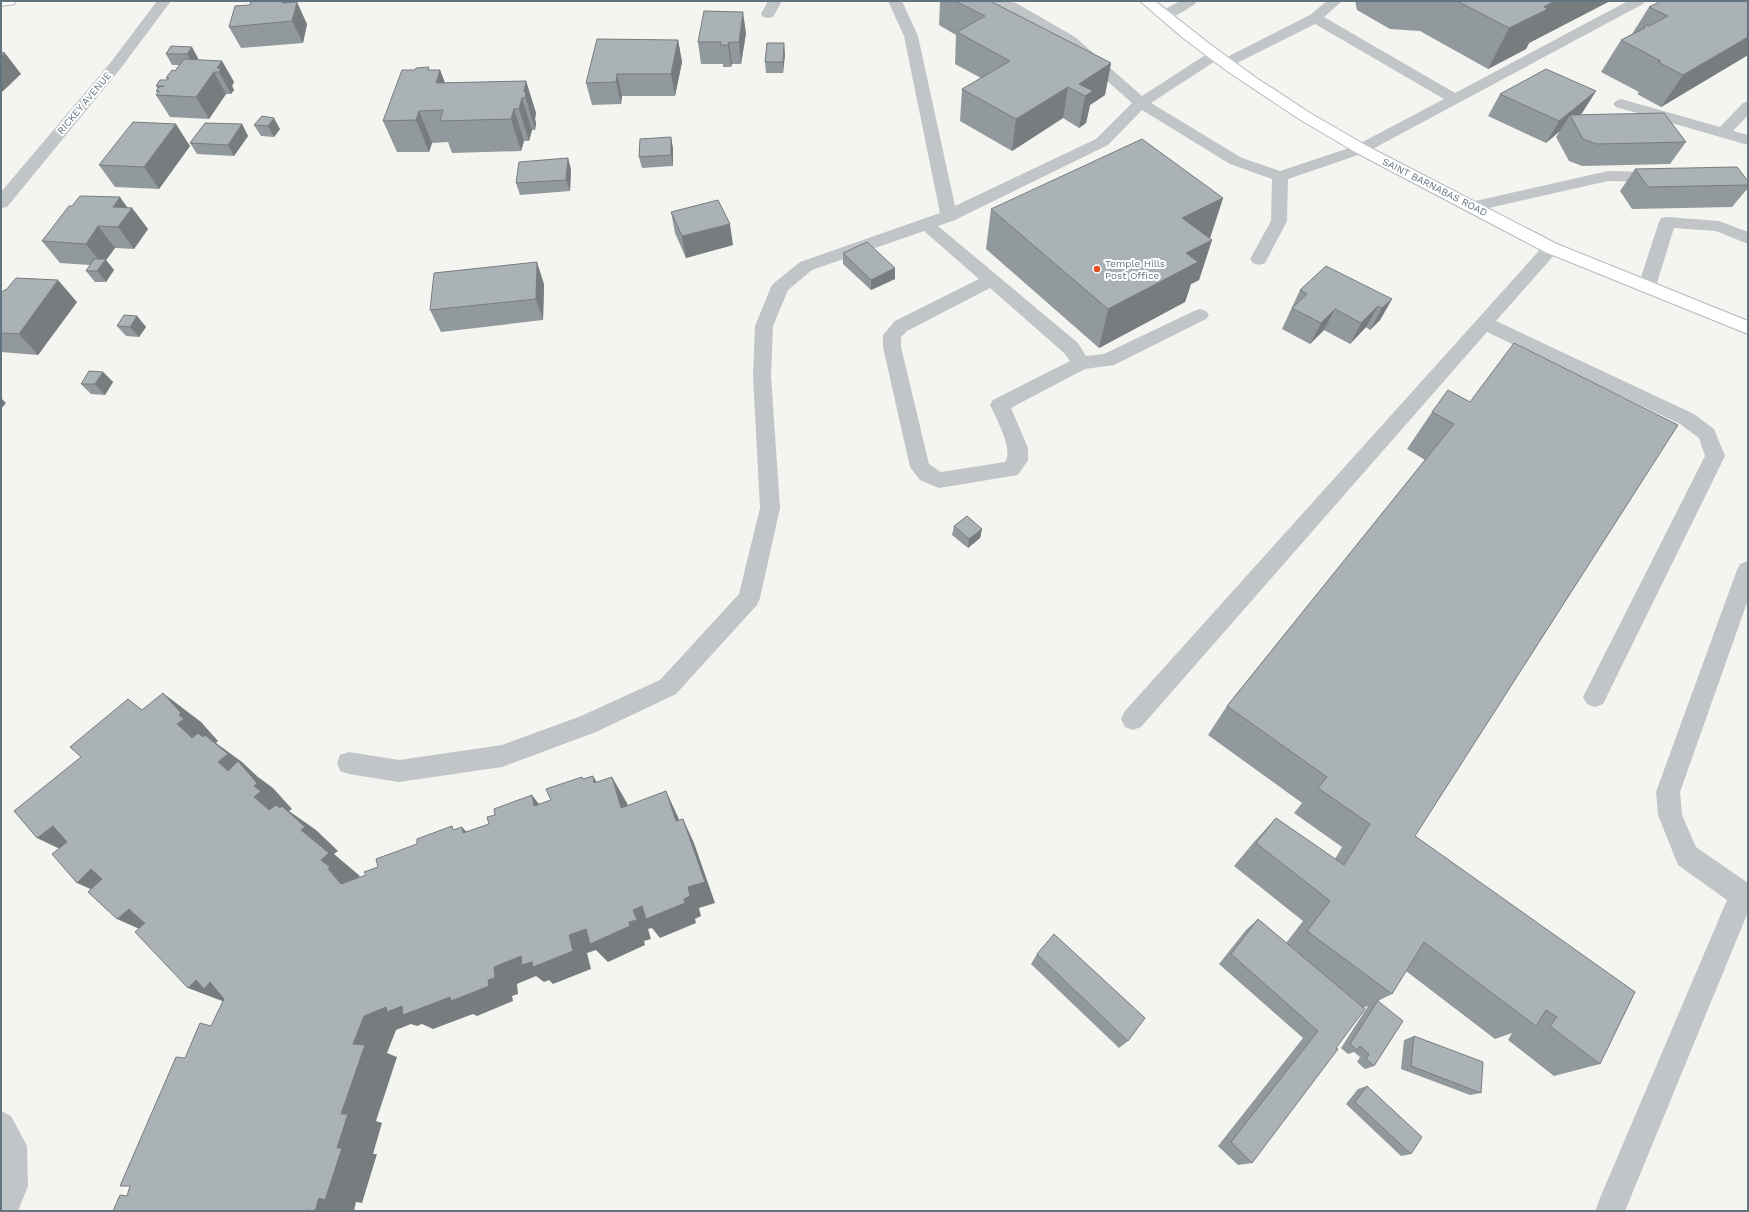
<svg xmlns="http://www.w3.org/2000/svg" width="1749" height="1212" font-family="'Work Sans',sans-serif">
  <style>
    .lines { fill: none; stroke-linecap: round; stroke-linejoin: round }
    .major-casing { stroke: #b4b8bc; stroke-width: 2 }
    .minor { fill: #c1c5c8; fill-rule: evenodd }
    .major { fill: #fff; fill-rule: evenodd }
    .wall { fill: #92999d }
    .shaded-wall { fill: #777d7f }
    .building { fill: #aab2b6; stroke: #777d7f }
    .poi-dot { fill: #e34d21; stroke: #fff; stroke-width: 1.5 }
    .labels { text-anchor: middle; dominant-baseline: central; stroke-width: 4; stroke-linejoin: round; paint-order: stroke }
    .far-street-label { font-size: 10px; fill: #637481; stroke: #fff }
    .far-poi-label { font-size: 10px; fill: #637481; stroke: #fff; text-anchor: start }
  </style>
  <rect width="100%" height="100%" fill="#f4f4f0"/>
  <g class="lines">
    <defs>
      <path id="major" d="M1,1H16L14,4L1,6Z
        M1140,1H1155L1211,45L1255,77L1310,113L1367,146L1557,244L1748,321V334L1545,252L1355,152L1299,119L1227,71L1183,38Z"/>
    </defs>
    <use href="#major" class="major-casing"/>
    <path class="minor" d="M157,1H171L121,68L7,207L1,208V192L111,62Z
      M768,1H782L773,17L768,18L763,17L761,14Z
      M888,1H902L918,36L955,206L1096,139L1132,103L1065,43L1007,9L979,4L977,1H1006L1016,3L1075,37L1142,96L1210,52L1215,51L1220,52L1222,55L1220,58L1151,103L1242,158L1280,171L1355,146L1444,99L1315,24L1231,66L1226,67L1221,66L1219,63L1221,60L1310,15L1327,1H1342L1324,17L1455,93L1628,1H1645L1643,4L1367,152L1288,179L1287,221L1265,263L1259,265L1253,263L1250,259L1271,221L1272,179L1230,164L1142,110L1108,145L955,220L938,226L1078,343L1086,356L1104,354L1194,311L1200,309L1206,311L1209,315L1206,319L1114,365L1085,369L1011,408L1028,448V460L1018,475L939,488L920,480L910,467L883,347V335L895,321L979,279L924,231L812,270L788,290L773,326L771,376L780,508L760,598L757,605L676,694L596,732L502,767L399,782L349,774L340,771L337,763L340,755L349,752L399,760L502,745L581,716L660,680L739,594L760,508L753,376L755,326L771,287L774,283L800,262L940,213L904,36ZM990,288L1064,353L1070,361L993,400L990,405C996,418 1014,450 1005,462L941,472L929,464L901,347V337L907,331Z
      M1180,1H1197L1195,4C1185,10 1172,21 1160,18L1158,15L1160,12Z
      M1621,99L1720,127L1743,103L1748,101V115L1733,131L1748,135V145L1616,107L1613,104L1616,101Z
      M1608,171L1659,172L1665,173L1667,177L1665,181L1659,182L1608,181L1471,212L1465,211L1463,207L1465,203L1471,202Z
      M1667,217L1719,221L1748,232V244L1716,231L1674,228L1656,286L1653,290L1647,292L1641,290L1638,286L1659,222L1661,218Z
      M1551,242L1557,244L1560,248L1557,252L1496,321L1694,414L1714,429L1725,456L1603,704L1595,707L1587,704L1583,697L1705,456L1699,438L1680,424L1487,332L1141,727L1133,730L1125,727L1121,719L1125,711L1545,244Z
      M1748,561V600L1680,792L1682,815L1696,847L1748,883V912L1625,1211H1597L1596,1209L1600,1198L1727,900L1678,865L1658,815L1656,792L1737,570L1740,564Z
      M1,1111L11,1116L27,1146L28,1186L18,1211H1Z"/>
    <use href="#major" class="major"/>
  </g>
  <path class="wall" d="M940,1H990L1111,63L1105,95L1090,105L1086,123L1079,128L1063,118L1012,151L960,121L962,89L981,78L955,64L956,35L939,25Z
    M1355,1H1610L1529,43L1526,49L1488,69L1420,31L1390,29L1357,10Z
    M1748,1V55L1661,107L1637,94L1639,92L1601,72L1621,40L1632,34L1649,7Z
    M287,3L307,24L303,43L241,48L229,27Z
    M746,33L741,64H732L731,67H723V64H701L698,42Z
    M678,40L682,62L675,96H622L621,104L592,105L586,83Z
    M171,46L198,58L197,60L222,61L234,82L232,86L234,90L231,94H226L209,119L170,117L156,95L158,93L156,91L158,89L156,86L167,80L168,79L166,78L175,71L179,65H172L166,54Z
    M785,54L783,73H766L765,62Z
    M430,70H440L445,83L526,81L536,113L535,119L536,123L535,130H532L529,141H524L521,151L452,153L448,142L432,143L429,152H397L383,121Z
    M1596,91L1582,113L1580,115L1686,142L1670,164L1582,166L1569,161L1556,137L1560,131L1546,143L1488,116L1500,94Z
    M262,116L280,129L274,137L261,136L254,125Z
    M242,124L248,136L234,156L197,154L190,143Z
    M671,137L673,149V166L642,168L639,157Z
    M190,146L159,189L115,187L99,165Z
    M571,169L570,191L520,195L516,183Z
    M1635,169L1748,181V188L1732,207L1632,209L1620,191Z
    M1223,198L1210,238H1209L1212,240L1199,280L1191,284L1185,302L1099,348L986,249L991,209Z
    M72,206L132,208L148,229L134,249L115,248L106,260L114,270L106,282H95L86,271L90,265L60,263L42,241Z
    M671,212L733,245L686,258L675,233Z
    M843,253L895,268V279L871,290L843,264Z
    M544,284L543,320L441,332L430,310Z
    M1300,290L1392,299L1380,320L1370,330L1366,327L1350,344L1324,330L1310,344L1282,329Z
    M1,293L77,302L38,355L1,352Z
    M137,316L146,327L139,337L126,336L117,326Z
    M103,372L113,382L105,395L91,394L81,384Z
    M1470,402L1415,836L1600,1064L1554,1076L1508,1040L1512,1033L1495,1039L1406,971L1392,994L1378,1001L1374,1066L1365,1069L1357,1062L1360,1057L1354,1052L1348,1054L1341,1048L1368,1006L1363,1008L1252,1163L1238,1165L1218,1146L1303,1038L1219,964L1246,930L1258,919L1286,943L1303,921L1234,866L1254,842L1276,818L1335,859L1342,847L1294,813L1302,803L1208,735L1227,706L1425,460L1407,449L1432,412Z
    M954,526L982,529L980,538L968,548L952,535Z
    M1037,954L1128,1041L1119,1048L1031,964Z
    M1414,1036L1481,1093L1470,1095L1401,1069L1404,1040Z
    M1367,1086L1411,1154L1401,1156L1346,1104L1358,1089Z"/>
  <path class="shaded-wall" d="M283,1H287L294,16L297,2L307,24L303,43L292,21L282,3Z
    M1554,1H1610L1529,43L1526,49L1488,69L1509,28Z
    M743,12L746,33L741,64L739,42Z
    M1748,37V55L1661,107L1683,75Z
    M678,40L682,62L675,96L671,74Z
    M729,42L732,64L731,67L728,45Z
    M784,43L785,54L783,73V62Z
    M192,47L198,58L193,65L187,54Z
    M5,53L21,74L1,93V56Z
    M222,61L234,82L232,86L234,90L231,94L219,72L217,68Z
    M1111,63L1105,95L1090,105L1086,123L1079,128L1085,96L1079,84Z
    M440,70L452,101L436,83Z
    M214,72L226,94L209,119L196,97Z
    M617,74L622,96L621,104L616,82Z
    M526,81L536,113L535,119L536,123L535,130L524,92Z
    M1068,87L1063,118L1012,151L1016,119Z
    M1596,91L1582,113L1573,120L1570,115L1560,131L1546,143L1559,121Z
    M522,98L532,130L529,141L519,109Z
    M514,109L524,141L521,151L511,119Z
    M419,111L432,143L429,152L416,120Z
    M274,118L280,129L274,137L268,126Z
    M176,124L190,146L159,189L144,167Z
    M242,124L248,136L234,156L228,145Z
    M671,137L673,149V166L671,155Z
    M568,158L571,169L570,191L566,180Z
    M120,197L130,211L132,208L148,229L134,249L118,227L113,207Z
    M1223,198L1210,238L1170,258L1182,218Z
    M730,224L733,245L686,258L682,236Z
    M98,226L115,248L106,260L114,270L106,282L97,271L102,264L86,244Z
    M1212,240L1199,280L1191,284L1185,302L1099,348L1108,309L1186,253Z
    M537,262L544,284L543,320L536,299Z
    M895,268V279L871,290V280Z
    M58,280L77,302L38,355L19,334Z
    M1392,299L1380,320L1370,330L1382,308Z
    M1378,306L1366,327L1350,344L1361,323Z
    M1335,309L1324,330L1310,344L1321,323Z
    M137,316L146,327L139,337L130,327Z
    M103,372L113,382L105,395L95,384Z
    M1,398L6,403L1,409Z
    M982,529L980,538L968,548L969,539Z
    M163,693L201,722L218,741L216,743L242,762L258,777L273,788L292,809L289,811L316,830L338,851L334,854L360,876L353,882L341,884L328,869L321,860L269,810L254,797L228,771L177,724L179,715Z
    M593,776L609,802L594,783Z
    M612,777L627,803L636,833L621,808Z
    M666,791L678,817L688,845L676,821Z
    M532,795L551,820L534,806Z
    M683,819L694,843L715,903L699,908L701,916L695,919L696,923L660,938L652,928L648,929L651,939L644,941L645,945L608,962L596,950L587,953L591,969L553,984L549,980L544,982L536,976L517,984L518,994L512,996L513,1001L477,1016L473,1014L433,1029L422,1024L417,1026L411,1024L396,1030L387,1053L397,1057L376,1121L382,1123L373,1154H377L362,1203L356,1202L354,1211H305L306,1210L319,1198L337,1148L341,1114L353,1044L364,1016L386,1007L402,1006L488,980L494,967L569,935L586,929L629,922L633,910L642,906L684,899L688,887Z
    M53,826L85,861L37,838Z
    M462,827L485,851L463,833Z
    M91,869L137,891L124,904L77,883Z
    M129,909L162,939L117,919Z
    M196,980L210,982L230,1004L188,988Z"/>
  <path class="building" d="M251,1H283L282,3L297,2L292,21L229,27L235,6L250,5Z
    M955,1H990L1111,63L1079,84L1093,91L1085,96L1068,87L1016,119L962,89L1010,61L957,32L985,16Z
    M1457,1H1554L1544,7L1548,9L1509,28Z
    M1661,1H1748V37L1683,75L1658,62L1661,61L1621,40L1645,28L1643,27L1647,25L1649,26L1668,16L1649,7Z
    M704,11L743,12L739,42H729L728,45H720L721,42H698Z
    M597,39L678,40L671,74H617L616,82L586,83Z
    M767,43H784L783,62H765Z
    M171,46L192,47L187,54H166Z
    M1,52L5,53L1,56Z
    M184,59L222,61L217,68H221L219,72H214L196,97L156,95L159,91H156L159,87L164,86H156L160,80H167L169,78H166L172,70L175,71Z
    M429,67L428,70H440L436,83L526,81L524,92H526L525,98H522L519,109H514L511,119L440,121L443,110L419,111L416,120L383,121L402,70H415L416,68Z
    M1546,69L1596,91L1559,121L1500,94Z
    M1664,113L1686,142L1597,144L1583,139L1570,115Z
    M262,116L274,118L268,126L254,125Z
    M133,122L176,124L144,167L99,165Z
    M205,123L242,124L228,145L190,143Z
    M671,137V155L639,157L640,139Z
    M1142,139L1223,198L1182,218L1212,240L1186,253L1198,262L1108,309L991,209Z
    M568,158L566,180L516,183L519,162Z
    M1737,167L1748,181V185L1648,187L1635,169Z
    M80,196L120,197L113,207L132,208L118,227L98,226L86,244L42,241L69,206H72Z
    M718,200L730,224L682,236L671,212Z
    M867,242L895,268L871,280L843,253Z
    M94,259H106L97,271H86Z
    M537,262L536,299L430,310L434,273Z
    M1326,266L1392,299L1382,308L1378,306L1361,323L1335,309L1321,323L1292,308L1307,294L1300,290Z
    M16,278L58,280L19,334L1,333V293L4,290H6Z
    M124,315L137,316L130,327L117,326Z
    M1514,343L1678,425L1415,836L1635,992L1600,1064L1550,1026L1557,1017L1546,1010L1536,1026L1424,942L1392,994L1307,931L1330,901L1256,843L1276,818L1344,865L1370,824L1318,788L1327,777L1227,706L1454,424L1432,412L1448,390L1470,402Z
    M89,371L103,372L95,384H81Z
    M967,516L982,529L969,539L954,526Z
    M163,693L181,713L179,715L184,719L177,724L192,738L198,733L203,737L205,735L228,754L218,762L228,771L238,761L257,783L254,786L261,791L254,797L269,810L276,805L280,808L282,806L305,827L301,830L329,853L321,860L330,867L328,869L341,884L366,875L364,872L378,867L376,859L417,844V839L452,826L453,830L462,827L463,833L489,824L487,817L495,815L494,809L532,795L534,806L551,800L546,789L582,777L583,779L593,776L594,783L612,777L621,808L666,791L676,821L683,819L705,882L688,887L690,896L684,899L685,903L646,919L642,906L633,910L637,920L629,922L630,926L590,944L586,929L569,935L573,951L533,967L532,962L522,965L521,956L494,967L495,978L488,980L489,986L451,1001L450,997L403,1015L402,1006L387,1012L386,1007L364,1016L353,1044L365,1045L341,1114H348L337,1148H342L325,1200L319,1198L315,1211L306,1210L305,1211H113L120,1195L127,1196L130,1186H120L176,1057L185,1058L200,1023L211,1026L224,999L210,982L204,989L196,980L188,988L135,932L145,923L129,909L117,919L88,892L102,879L91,869L77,883L52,854L67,842L53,826L37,838L14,811L81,757L70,747L128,699L142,710Z
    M1258,919L1365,1009L1336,1048L1338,1049L1252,1163L1231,1142L1318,1031L1231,954Z
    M1054,934L1145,1018L1128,1041L1037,954Z
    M1378,1001L1403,1021L1374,1066L1366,1059L1369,1054L1360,1046L1357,1050L1350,1044L1377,1002Z
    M1414,1036L1483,1062L1481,1093L1411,1066Z
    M1367,1086L1422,1137L1411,1154L1355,1102Z"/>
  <circle class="poi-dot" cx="1097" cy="269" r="4"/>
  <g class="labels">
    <g class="far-street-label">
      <text transform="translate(84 103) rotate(-50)">RICKEY AVENUE</text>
      <text transform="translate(1435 187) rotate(27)">SAINT BARNABAS ROAD</text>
    </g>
    <g class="far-poi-label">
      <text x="1105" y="263">Temple Hills<tspan x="1105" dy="12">Post Office</tspan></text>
    </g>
  </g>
  <rect width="1749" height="1212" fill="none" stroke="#637481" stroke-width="4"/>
</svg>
